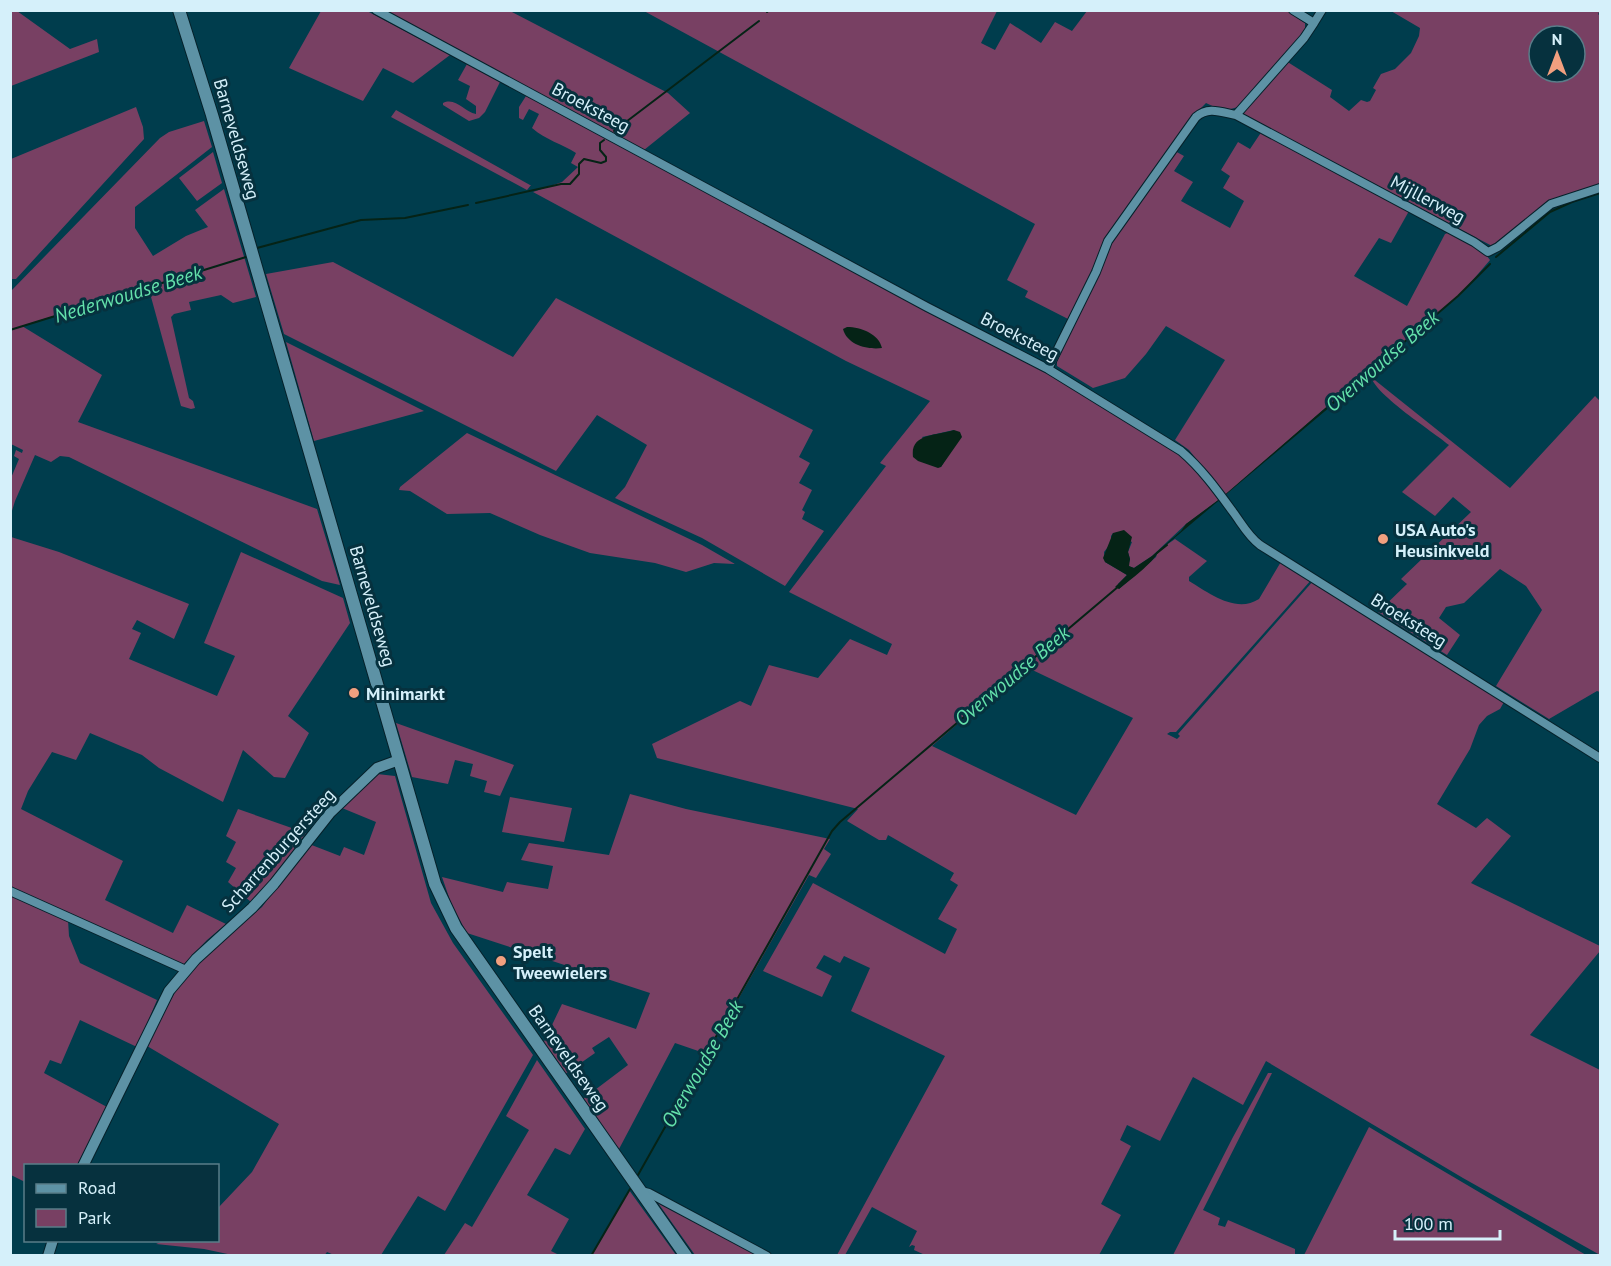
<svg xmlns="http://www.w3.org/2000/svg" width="1611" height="1266" font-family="'PT Sans',sans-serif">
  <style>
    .green { fill: #784063; fill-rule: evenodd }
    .water { fill: #052316 }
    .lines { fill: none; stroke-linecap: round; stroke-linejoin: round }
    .stream { stroke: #052316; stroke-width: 2 }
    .minor-casing { stroke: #05212a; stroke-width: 10 }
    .tertiary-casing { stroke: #05212a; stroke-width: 12 }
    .secondary-casing { stroke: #05212a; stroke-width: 14 }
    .minor { stroke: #5d92a5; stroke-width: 8 }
    .tertiary { stroke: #5d92a5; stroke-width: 10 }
    .secondary { stroke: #5d92a5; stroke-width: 12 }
    .poi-dot { fill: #f2a07f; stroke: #06313e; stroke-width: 2 }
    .labels { text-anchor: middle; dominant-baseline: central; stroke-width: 6; stroke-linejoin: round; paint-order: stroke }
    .street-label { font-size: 18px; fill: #d5f0fa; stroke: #06313e }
    .poi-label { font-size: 18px; font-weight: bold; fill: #d5f0fa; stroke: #06313e; text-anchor: start }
    .water-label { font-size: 20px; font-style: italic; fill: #64e1ab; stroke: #06313e }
  </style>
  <rect width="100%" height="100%" fill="#003d4d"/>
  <path class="green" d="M11,10L17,11L70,49L97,39L99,52L11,86Z
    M321,11H367L450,55L413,83L383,68L363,101L289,68Z
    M381,11H510L668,93L690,113L644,150Z
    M644,11H997L981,43L995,50L1010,23L1041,43L1055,22L1072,31L1087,11H1287L1305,23V33L1238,107L1223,111L1206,103L1197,112L1100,258L1070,320L1025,297L1028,291L1007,280L1035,224Z
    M1391,11H1600L1598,14L1600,16V185L1561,196L1548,202L1494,247L1244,116L1243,111L1286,61L1332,90L1330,97L1349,111L1361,100L1367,102L1370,101L1376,90L1373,88L1381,74L1395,69L1411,53L1419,36L1420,28ZM1539,36H1575V72H1539Z
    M467,64L500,82L485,112L479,118L469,121L443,105V103C456,97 464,112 476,114V106L466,99L470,86L458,80Z
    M526,96L848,268L1014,352L1184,454L1221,498L1186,524L1152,556L1134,568L1128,566L1130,559L1128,552L1132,542L1113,533L1111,536V543L1104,552L1105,562L1127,575L1118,584L1119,589L1156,557L1158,551L1175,539L1207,561L1189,577V581C1209,593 1236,614 1259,599L1282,560L1312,579L1176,732H1170L1167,734L1177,739L1180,736L1178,734L1314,580L1504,702L1500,709L1487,716L1479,725L1470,749L1437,804L1476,828L1487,818L1511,836L1471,883L1600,946V951L1530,1035L1600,1070V1255L1463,1178L1266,1061L1243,1105L1193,1077L1160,1141L1127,1125L1120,1140L1131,1146L1101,1204L1121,1215L1099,1255H925L914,1250L915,1246L912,1245L909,1247L917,1231L872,1207L845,1255H837L945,1056L851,1011L870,968L844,956L840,963L824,955L816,968L832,976L822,997L763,971L813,883L945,954L957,929L938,919L958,885L950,880L954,873L888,835L886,840H879L847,821L858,809L657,758L652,744L740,701L751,706L769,665L818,678L850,639L887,655L892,644L789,592L886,466L880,463L930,401L846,361L533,192L562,182L578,167L571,163L576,153C562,144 546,140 532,128L539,114L529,109L523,120L519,118V107ZM954,430L947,457L941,467L922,437ZM1024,666L1133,718L1076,815L932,746Z
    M136,107L143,127L144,139L16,279H11V159Z
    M396,110L530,185H531L527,190L391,117Z
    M204,121L212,147L135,207V228L153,256L186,236L208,227L195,210L224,189L256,297L233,303L221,295L189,302L191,310L174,314L171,317L189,398L193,401L195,408L191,409L181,406L148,286L22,326L102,375L78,422L317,509L340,585L322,581L69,457L60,456L51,462L35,455L15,501L11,514V478L19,459L14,456L16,450L22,453L23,450L11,444V291L160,138L169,132Z
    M1262,131L1409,211L1391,243L1379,238L1354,276L1407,306L1445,234L1450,232L1482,250L1490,260L1460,295L1368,371L1225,495L1189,450L1175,440L1225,360L1166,326L1146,354L1125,378L1093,388L1057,366V361L1095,283L1113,238L1175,151L1184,156L1174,171L1193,182L1181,201L1230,228L1244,201L1223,188L1230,176L1221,170L1238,142L1250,149Z
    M213,152L222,183L197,201L179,178Z
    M333,262L513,357L556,298L813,430L799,457L810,463L799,483L812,490L802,510L805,512L802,519L824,531L785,586L702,538L615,498L625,487L647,445L597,415L556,471L284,334L266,274Z
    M286,342L424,411L314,441Z
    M1371,377L1510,488L1595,396L1600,401V692L1597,691L1549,719L1496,686L1542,610L1526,586L1500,569L1464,603L1446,607L1439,618L1460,635L1447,655L1378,612L1407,584L1401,579L1471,512L1453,497L1435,516L1402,492L1449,445C1432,431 1377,396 1371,377Z
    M467,433L702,545L735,564L714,563L686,572L655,563L590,553L540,535L490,513L447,514L410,491L399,490L400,487Z
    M11,537L59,552L189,604L174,639L137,620L132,629L141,633L129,659L217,696L235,656L204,643L241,552L343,598L350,623L288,716L309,733L285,778L274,777L243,750L223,802L159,768L142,755L90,733L76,760L52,752L28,791L21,809L123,861L105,900L173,933L187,905L226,924L207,940L182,966L11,889Z
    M396,723L514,765L500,796L484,792L487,781L470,776L473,764L455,760L448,784L412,777Z
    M377,774L395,776L431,903L453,943L533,1055L445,1211L418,1196L381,1255H334L327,1252L324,1256H237L204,1249L156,1244L163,1241L218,1240V1208L252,1172L279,1124L147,1046L176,990L189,972L227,936L262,907L309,844L340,856L344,847L364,855L376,822L342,808Z
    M630,794L686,809L830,839L824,849L831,854L816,878L809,875L707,1054L675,1043L619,1149L583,1099L628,1065L609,1037L592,1048L595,1053L565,1074L543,1044L562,1004L636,1029L650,993L467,933L452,906L442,877L503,892L507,882L548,889L553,866L521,860L529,843L609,855Z
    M510,797L572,808L564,842L502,832Z
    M238,809L306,833L271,881L251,902L228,882L236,868L226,862L236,842L226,836Z
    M11,895L68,920L69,936L80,963L157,1000L137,1047L80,1020L61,1064L50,1060L44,1073L107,1107L77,1165L26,1166L25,1182L11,1175Z
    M537,1060L585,1129L570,1155L555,1148L527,1195L569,1219L551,1251L559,1255H444L465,1223L472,1227L529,1130L506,1116Z
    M1268,1073H1272L1203,1210L1220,1218L1218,1225L1225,1227L1228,1220L1295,1249V1255H1173L1233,1137Z
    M1369,1127L1389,1139L1586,1255H1304Z
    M629,1190L676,1255H592Z
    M658,1203L758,1255H695Z"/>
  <path class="water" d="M847,327C861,327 879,334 882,348C868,350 847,345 843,329Z
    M1368,371L1369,374L1159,551C1152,564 1130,580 1119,589L1115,587L1127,575L1105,562L1103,558L1113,533L1124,530L1132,537L1128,552L1130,559L1129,566L1134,568L1152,556L1181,531L1186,524L1221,498Z
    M954,430L960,432L962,437L941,467L938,468L918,461L913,457C910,433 936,436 954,430Z"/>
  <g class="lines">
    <path class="stream" d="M767,12L769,10
      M614,131L759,21
      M476,203L561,184H570L579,174V164L584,159L601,163L606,161V157L600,150V143L604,140
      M257,248L361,220L405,218L468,205
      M1496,257L1550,212L1572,202L1600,193
      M10,330L246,257
      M1367,374L1458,296L1490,264
      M1157,553L1167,545
      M638,1175L832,831L840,822L1119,586
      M591,1256L630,1189"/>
    <defs>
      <path id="minor" d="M376,10L927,307L1048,369L1181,451C1202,469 1217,490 1233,512C1242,524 1248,536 1260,545L1600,758
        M1314,23L1322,10
        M1236,115L1474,242L1488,252L1498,247L1551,204L1600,188
        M1048,369L1096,272L1108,241L1196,117C1208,106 1221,112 1236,115L1304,38L1314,23L1293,10
        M10,891L186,970
        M641,1191L649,1193L767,1256"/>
      <path id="tertiary" d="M83,1166L169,991L196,959L252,908L274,884L330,813L377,768L399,760
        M48,1256L53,1240"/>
      <path id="secondary" d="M179,10L212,115L435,884L456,928L686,1256"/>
    </defs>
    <use href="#minor" class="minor-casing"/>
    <use href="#tertiary" class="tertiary-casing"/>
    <use href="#secondary" class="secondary-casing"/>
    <use href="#minor" class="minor"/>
    <use href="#tertiary" class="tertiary"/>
    <use href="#secondary" class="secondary"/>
  </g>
  <g class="poi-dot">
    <circle cx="1383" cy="539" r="6"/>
    <circle cx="354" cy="693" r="6"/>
    <circle cx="501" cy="961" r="6"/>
  </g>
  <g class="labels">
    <g class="street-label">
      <text transform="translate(591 107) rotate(28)">Broeksteeg</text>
      <text transform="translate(237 139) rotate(74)">Barneveldseweg</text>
      <text transform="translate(1428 199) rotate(28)">Mijllerweg</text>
      <text transform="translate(1020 336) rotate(27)">Broeksteeg</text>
      <text transform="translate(373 606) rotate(74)">Barneveldseweg</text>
      <text transform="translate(1409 620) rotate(32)">Broeksteeg</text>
      <text transform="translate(278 850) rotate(-48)">Scharrenburgersteeg</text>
      <text transform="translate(569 1058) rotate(55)">Barneveldseweg</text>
    </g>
    <g class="poi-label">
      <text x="1395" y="529">USA Auto's<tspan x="1395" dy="21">Heusinkveld</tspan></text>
      <text x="366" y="693">Minimarkt</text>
      <text x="513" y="951">Spelt<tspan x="513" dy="21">Tweewielers</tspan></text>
    </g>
    <g class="water-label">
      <text transform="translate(128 294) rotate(-17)">Nederwoudse Beek</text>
      <text transform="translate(1382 361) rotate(-41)">Overwoudse Beek</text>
      <text transform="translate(1012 676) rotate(-40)">Overwoudse Beek</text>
      <text transform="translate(702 1064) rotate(-60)">Overwoudse Beek</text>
    </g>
  </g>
  <rect width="1611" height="1266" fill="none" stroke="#d5f0fa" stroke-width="24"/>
  <rect x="24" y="1164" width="195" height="78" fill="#06313e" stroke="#597d89" stroke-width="1.5"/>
  <rect x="36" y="1184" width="30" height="9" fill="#5d92a5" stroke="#597d89" stroke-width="1.5"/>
  <text x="78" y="1194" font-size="18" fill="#d5f0fa">Road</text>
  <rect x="36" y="1209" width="30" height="18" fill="#784063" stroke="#597d89" stroke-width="1.5"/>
  <text x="78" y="1224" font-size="18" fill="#d5f0fa">Park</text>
  <g transform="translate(1557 54)"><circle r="28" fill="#06313e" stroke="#597d89" stroke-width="1.5"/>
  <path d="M0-4.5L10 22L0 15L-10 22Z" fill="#f2a07f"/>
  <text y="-9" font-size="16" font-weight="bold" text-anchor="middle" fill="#d5f0fa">N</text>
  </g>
  <path d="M1395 1230v9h105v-9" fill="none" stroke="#d5f0fa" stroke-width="3"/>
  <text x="1404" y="1230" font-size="18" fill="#d5f0fa" stroke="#06313e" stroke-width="4.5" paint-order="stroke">100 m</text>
</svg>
